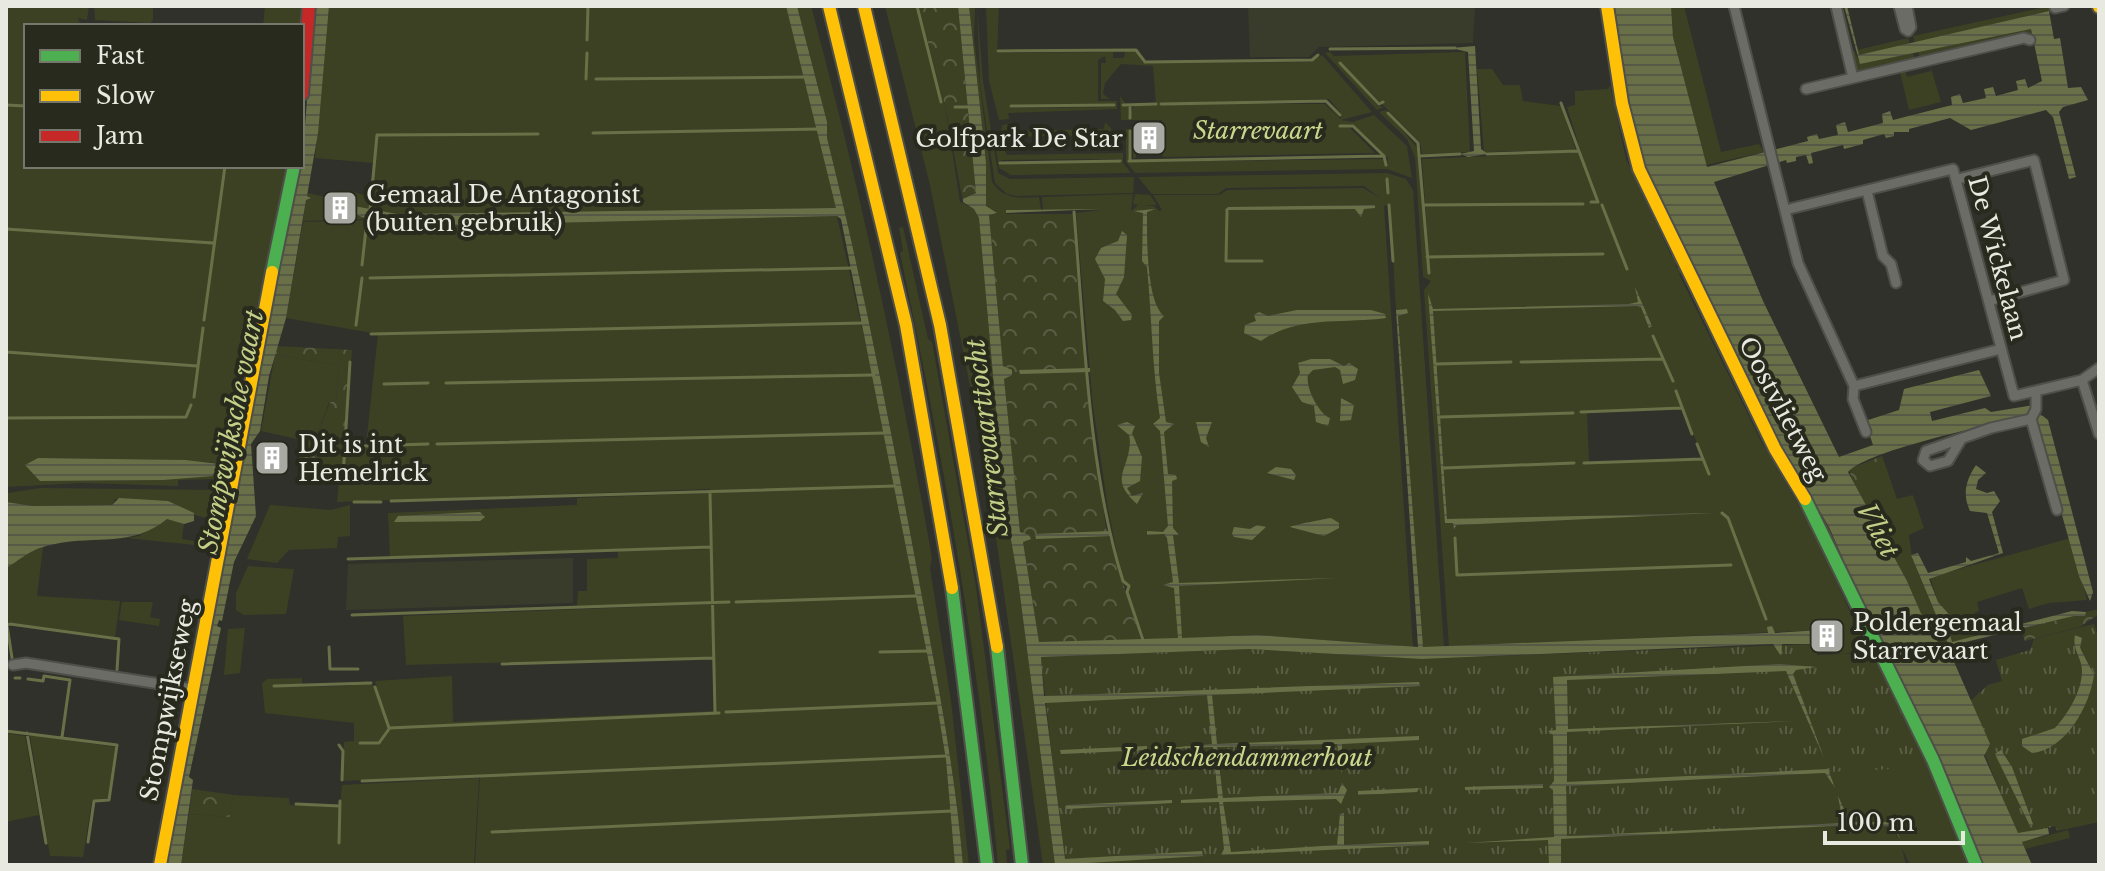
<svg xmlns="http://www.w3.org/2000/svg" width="2105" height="871" font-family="'Libre Baskerville',serif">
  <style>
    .built { fill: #3a3c2b }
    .green { fill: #3d4124; fill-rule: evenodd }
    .forest { fill: url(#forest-crowns) }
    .park { fill: url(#park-tufts) }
    .water { fill: url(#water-rules) }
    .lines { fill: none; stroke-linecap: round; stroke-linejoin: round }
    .stream { stroke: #697047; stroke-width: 3 }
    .street-casing { stroke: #4e4f49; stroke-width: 13 }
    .fast-casing { stroke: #4e4f49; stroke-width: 16 }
    .slow-casing { stroke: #4e4f49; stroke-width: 16 }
    .jam-casing { stroke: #4e4f49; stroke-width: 16 }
    .street { stroke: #6b6c66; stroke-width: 9 }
    .fast { stroke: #4caf50; stroke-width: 12 }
    .slow { stroke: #ffc107; stroke-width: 12 }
    .jam { stroke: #c62828; stroke-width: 12 }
    .labels { text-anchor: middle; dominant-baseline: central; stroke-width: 8; stroke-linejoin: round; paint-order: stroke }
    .park-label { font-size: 24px; font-style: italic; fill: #cbd68d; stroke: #282a1d }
    .poi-label { font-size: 24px; fill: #e8eae2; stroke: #282a1d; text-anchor: start }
    .street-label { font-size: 24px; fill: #e8eae2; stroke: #282a1d }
    .water-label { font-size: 26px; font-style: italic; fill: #c4cf87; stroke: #282a1d }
  </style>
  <defs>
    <pattern id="forest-crowns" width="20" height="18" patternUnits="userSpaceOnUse" patternTransform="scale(2)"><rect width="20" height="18" fill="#3d4124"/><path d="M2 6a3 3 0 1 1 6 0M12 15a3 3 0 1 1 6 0" fill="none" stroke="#595d44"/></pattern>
    <pattern id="park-tufts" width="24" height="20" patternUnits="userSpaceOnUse" patternTransform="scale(2)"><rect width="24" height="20" fill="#3d4124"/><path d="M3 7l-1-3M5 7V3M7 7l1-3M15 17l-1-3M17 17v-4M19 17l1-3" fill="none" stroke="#595d44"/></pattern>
    <pattern id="water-rules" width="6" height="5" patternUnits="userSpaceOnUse" patternTransform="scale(2)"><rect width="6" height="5" fill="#697047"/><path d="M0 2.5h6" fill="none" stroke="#565945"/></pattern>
  </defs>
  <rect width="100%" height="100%" fill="#30312a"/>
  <path class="built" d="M1248,6H1475L1473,43L1319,47L1309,57H1250Z
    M573,558V603L346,610L348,564Z"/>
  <path class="green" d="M6,6H89L87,20L78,18L81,26H26V166H287L240,386L228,463L232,462L229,478L216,486V479L178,480V486L80,483L6,487ZM38,458L186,460L227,464L163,480L40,481Z
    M94,6H153V20L150,23L95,20Z
    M265,6H303L302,26H263Z
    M329,6H786L837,208L397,214L371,211L374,163L315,158Z
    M797,6H811C860,187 899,371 932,558L930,568L951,701L969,865H963C954,758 932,653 913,548C887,410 861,274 827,138V122Z
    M885,6H918L945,105L960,202L975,209L979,217L1004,499L1018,580L1055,865H1043L985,461L930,185Z
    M969,6H975V10L974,38L992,182C1004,200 1019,198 1039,197L1041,210H1007L1006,214H997L986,206Z
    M977,6L983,81L998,173L1010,179L1134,177L1133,193L1016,196L1007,194L995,183L980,83Z
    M986,6H999L997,53L1113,52V58H1124L1125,52H1136L1143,63L1310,62L1322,55L1372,112L1341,120L1353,122L1374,115L1407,146L1412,178L1387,169L1135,173L1126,162V129H1135L1136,158H1133L1132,132H1128L1129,159L1132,162L1384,159L1387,167L1388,158L1350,124L1347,125L1375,153L1163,157L1162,120H1121L1120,96L1128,107V117L1134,106L1156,105L1153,66L1121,64L1105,83L1103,94L1110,99H1101V63H1106L1105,56L1098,60V101H1117V109L1008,113L1009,119L999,120L989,81ZM1329,99L1341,113V119L1325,104L1160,103ZM1113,104V107L1012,108L1009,105Z
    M1611,6L1629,101L1645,166L1781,446L1829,527L1872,627L1653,191L1632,136Z
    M1671,6H1684L1721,152L1759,144L1764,152L1706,165L1673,37Z
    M2050,6L2049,11L1915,43L1913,36Z
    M2031,29L2033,37L1920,59L1918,52Z
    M1908,38L1910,44L1859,55L1857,50Z
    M1854,50L1860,64L1913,53L1915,60L1858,73L1849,51Z
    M1330,52L1334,56L1465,52L1470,152L1422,154L1420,142L1338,60L1378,106L1384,107L1377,110L1325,53Z
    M1930,65L1941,102L1909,110L1900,72L1905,71L1907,77L1931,71Z
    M1477,69H1492L1503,85H1520L1523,101L1561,106L1576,150L1484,152Z
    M1610,85L1626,159L1671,255L1676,257V267L1683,271L1679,274L1762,443L1814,531L1868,652L1839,654L1838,632L1820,630L1449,647L1424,290L1431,281L1423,277L1415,157L1407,139L1379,112L1386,110L1418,149L1429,258L1422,159L1581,152L1567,107L1575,105V91L1608,89ZM1433,311L1447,519L1457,525L1455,529L1453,523H1446ZM1683,408L1703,458L1589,463L1587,411Z
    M1105,122L1111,128V136L1105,141L1104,135L1010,137L1006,143L1000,140L1002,125L1008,124L1007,131L1104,129Z
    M996,149H1004L1007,155L1123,153V163L1131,173L1011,175L999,168ZM1120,159V162L1000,163L1001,160Z
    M1387,173L1406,179L1413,190L1444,647L1423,648L1421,641L1398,315L1408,313L1407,309L1396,310L1390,204L1384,206L1413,647L1257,635L1145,640L1128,592L1130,585L1123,581L1108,509L1093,406L1076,213L1101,210H1043L1042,197L1133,194L1131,211L1138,205L1133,204L1135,194L1150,195L1157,205H1142L1154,206L1159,211L1162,210L1153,195H1220L1227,190L1363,188L1380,198L1364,186L1226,188L1218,194H1152L1138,177Z
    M350,191L371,197L370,210L347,204Z
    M308,193L330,198L327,207L338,210V218H342L345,211L370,219L303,221L306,199L311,197L307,196Z
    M837,216L874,382L936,699L946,760L955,865H475L480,775L342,781L344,742L354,741V723L265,713L262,683L267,679L302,678V685L273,687L349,686L367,681L374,686L388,727L375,681L452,676L453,722L715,711L713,657L406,665L403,616L714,604L710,489L337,502L342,449L436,443L366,445L378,334L286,318L303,222L370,220L387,227Z
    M903,227L928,339L932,342L976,587L1010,849L1006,850L1007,865H998C979,659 943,455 900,253L903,250L899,228Z
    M275,355L339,365L336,402H329L319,431L301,440L261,431Z
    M1886,467L1897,499L1913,495L1924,528L1909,535L1912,558L1949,646L1936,650L1939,645L1929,633L1907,581L1852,480Z
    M40,488L218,490L226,492L221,521L194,515L168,501L115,499L112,505L33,506L6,502L8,493Z
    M709,493L710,546L390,557L388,513L577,505V498Z
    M270,505L331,510L350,505V536L338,537L337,548L289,550L277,563L247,559Z
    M167,518L184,524L182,539L205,543L204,546L127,538L139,536Z
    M2071,538L2087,600L2049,603L2029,609L2022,588L1977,602L1979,611L1974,613L1977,625L1971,628L1974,637L1952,642L1949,631L1954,620L1938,602L1930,577Z
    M43,547L37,596L120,601L115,637L6,622V568L22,553Z
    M711,549L712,602L577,606L578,591H587V559L618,558V551Z
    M248,566L294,569L286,614L244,615L236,610V593Z
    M122,602H153L150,617L160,619L159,626L119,620Z
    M245,628L240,673L224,675L228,629Z
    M1864,661L1930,768L1968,865H1910L1902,848L1906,865H1561L1560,839L1854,825L1891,826L1898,839L1893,822H1851L1841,807L1843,823L1566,836V786L1825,773L1833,784L1827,769Z
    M6,733L25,736L39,815L6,822Z
    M30,735L115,747L108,798L92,800L83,857L50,856Z
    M479,778L474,865H181L189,814L230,817L233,795L289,798L290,805L340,807L342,785Z
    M2068,830L2070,838L2025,849L2022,842Z"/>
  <path class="forest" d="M918,6H958L976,193L963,202L945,105Z
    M989,214H1073L1089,407L1106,528L1141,640L1039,642L1023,542L1030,539L1020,533L1004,379L1012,370L1003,366Z
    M276,346L352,350L341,472L298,467L301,440L319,431L330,402H336L339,365L275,355Z
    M1882,456L1886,467L1866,479L1852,480L1849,469Z
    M2099,609V614L2080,627L2025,641L2021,629L2074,616H2085L2086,612Z
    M192,789L233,795L230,817L189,814Z"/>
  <path class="park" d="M2094,624L2099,641V822L2057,831L2055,826L2017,836L1966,705L1988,685L2002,681L1996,660L2030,650L2034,639Z
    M1816,644L1817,655L1872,653L1931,767L1746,776L1748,829L1557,838L1558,865H1064L1041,657L1250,649L1422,659Z"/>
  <path class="water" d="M314,6H329L318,133L307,196L311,198L306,200L286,318L269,376L260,431L251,444L256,516L234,562L222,621L219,620L217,626L221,628L189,777L193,780L181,865H164L254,376L298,166H302Z
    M786,6H797L827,122V138C861,274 887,410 913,548C932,653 954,758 963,865H955L946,760L936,699L841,219L837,216L387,227L352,213L354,206L397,214L836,208Z
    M958,6H969L986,163V206L997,213L989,215L1003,366L1012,370V375L1004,379L1020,532L1029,535L1031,539L1023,542L1039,642L1178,638L1174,588L1163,585L1173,582L1167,538L1164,534L1147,535V531L1163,532L1168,526L1160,431L1153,424L1160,418C1152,367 1152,319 1147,267L1142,261L1143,213L1134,211L1155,209L1147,212C1147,236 1146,302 1164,316L1159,321V373L1166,422L1174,424L1164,432L1168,474L1176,475L1177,479L1172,481L1173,528L1179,535H1173L1179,583L1337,578L1179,586L1182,638L1257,635L1418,647L1396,310L1407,309L1408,313L1398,316L1423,647L1768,633L1767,627L1772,626L1775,633L1820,630V644H1782L1781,656L1773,644L1422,659L1250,649L1041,657L1044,696L1419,682L1420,686L1212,695L1217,744L1419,736V740L1342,744V774L1337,744L1217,747L1223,798L1338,793L1342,783L1347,790L1341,804L1336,799L1223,802L1231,852L1337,845L1340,814L1344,813V845L1429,841V845L1221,855L1224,849L1219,802L1181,803V800L1218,798L1213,747L1157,749L1212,744L1207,695L1045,703L1065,859L1202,851L1203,856L1055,865L1018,580L1004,499L979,218L974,209L963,202V199L976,193Z
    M1614,6H1671L1673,37L1707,167L1808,141L1807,137L1817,134L1819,139L1838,135L1836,125L1845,122L1848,132L1883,123L1882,114L1890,111L1893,120L1952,105L1951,97L1960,94L1963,103L1986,98L1984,89L1993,87L1996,96L2018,90L2016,81L2025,79L2028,88L2042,81L2031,29L1860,64L1844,6H1847L1859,55L2049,11L2054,39L2060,38L2068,88L2081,87L2088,100L2063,107L2059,112L2076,177L2069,179L2053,117L2046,110L1971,130L1950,118L1909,129V132H1894V136L1886,138L1884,134L1863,140V144L1844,149L1843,145L1811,153L1813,163L1809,164L1806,155L1796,157V161L1787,163L1786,160L1714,182L1763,301L1839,457L1873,445L1865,421L1899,410L1904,389L1979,370L1991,396L1930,412L1932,421L1985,408L1991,412L2034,405L2027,416C1993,424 1868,450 1848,472L1907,581L1929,632L1934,634L1939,645L1937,652L1951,655L1990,744L1984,756L2018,833L2048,828L2049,834L2022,842L2032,865H1983L1947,774L1874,630L1829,527L1781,446L1645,166L1629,101Z
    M1475,46L1481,149L1488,154L1468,157L1460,154L1474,151L1468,52L1451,48Z
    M1375,205V208L1364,209L1361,217L1355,209L1225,210L1228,207Z
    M1101,209L1006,213V210Z
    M1122,231L1127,235L1124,277L1116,294L1132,315L1131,320L1123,321L1115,310L1103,301L1105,279L1095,259L1101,248L1118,241Z
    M1635,287L1652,326L1649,328L1641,307L1637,306L1433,311L1447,519L1715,513L1457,525L1454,529L1453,523H1445L1428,293L1433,309L1629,304L1638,302Z
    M1297,310H1371L1385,314L1386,318C1343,324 1298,315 1261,341L1244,333L1245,325L1256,321L1254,315L1259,312L1268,316Z
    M1311,359H1330L1344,366L1349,363L1358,369L1355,380L1343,384L1340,370L1335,367L1313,370L1308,375C1305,387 1319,414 1330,418L1328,426L1316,422L1314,406L1302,402L1292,387L1300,373L1298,363Z
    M1090,368V372L1020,374L1019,370Z
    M1341,398L1354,405L1351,420L1340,421Z
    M2039,413L2048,420L2093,592L2090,601L2079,576L2035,418Z
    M1127,422L1135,426L1132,433L1142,457L1140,481L1127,488L1132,496L1143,493L1137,504C1108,478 1129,472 1130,441L1129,435L1117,425Z
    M1196,422H1212L1206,438L1209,447L1201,442Z
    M38,458L186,460L228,465L226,475L163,480L40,481L25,465Z
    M1976,465L1986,473L1978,480L1976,489L1987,493L1994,491L2000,501L1992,512L2003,553L1929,579L1938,602L1954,620L1949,631L1952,642L2072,611L2086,612L2085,616H2074L1949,646L1911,555L1918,553L1928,573L1966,562V557L1971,561L1999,553L1987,513L1970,511C1962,494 1966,480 1976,465Z
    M1276,467L1291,469L1296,475L1294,480L1267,473Z
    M119,498L168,501L194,513V521L184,524L167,519C131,548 97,535 55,544C29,549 25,557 6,568V502L33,506L112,505Z
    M480,512L485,517L480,521L394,522L398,516Z
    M1331,518L1339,523V528L1324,536L1290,527C1293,525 1325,519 1331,518Z
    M1257,525L1266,527L1252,540L1234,537L1232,534L1234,527L1250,529Z
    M1111,531V536L1036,539L1035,534Z
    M2075,635L2082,638L2080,648L2094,675C2090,705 2066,750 2032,753L2022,746V739L2055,728C2068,714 2082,691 2082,671C2082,657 2072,651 2075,635Z
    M1780,664L1816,667L1796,670L1793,674L1824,758L1786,671L1567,680L1568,729L1795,721L1567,732V782L1828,769L1835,788L1825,773L1566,786L1567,836L1843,823L1838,796L1850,822H1893L1900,839L1891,826L1854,825L1561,839V865H1549L1548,840L1466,843L1554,837L1553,790L1549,787L1554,781L1553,735L1548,731L1556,730L1553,677Z
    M1147,746V750L1061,754L1060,750Z
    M2001,750L2012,767L2033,824L2031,828L1995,754Z
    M1543,784V788L1465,790V787Z
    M1419,788L1417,792L1358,795V791Z
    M1172,800V803L1067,809L1066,805Z"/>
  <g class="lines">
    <path class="stream" d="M917,6L941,102
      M587,40L588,6
      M1330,49L1455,48
      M998,51L1136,50L1145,62L1312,60L1318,55
      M1340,63L1379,104L1383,102
      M586,79L587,53
      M596,79L808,77
      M1561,103L1598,202H1591
      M1161,104L1326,101L1340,115
      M6,105L26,106
      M1123,105L1156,104
      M1130,105V118
      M1011,106L1114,105
      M955,107H969
      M1388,113L1418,143L1429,273
      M1340,126H1353L1384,156L1386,165
      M1130,131V161
      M593,133L821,129
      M1487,154L1579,151
      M1420,156L1460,154
      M1129,161L1384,156
      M1000,163L1120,161
      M1387,179L1388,193
      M1389,205L1393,261
      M1423,205L1583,204
      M1602,205L1627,269
      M370,210L377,135L538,134
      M1227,210L1226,261H1262
      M1074,212C1084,330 1088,469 1123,581L1129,586L1127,592L1143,640
      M6,229L213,243
      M1427,257L1603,254
      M362,265L366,229
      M370,278L854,268
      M204,320L225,166
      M356,325L362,278
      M371,334L863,323
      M1653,336L1673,381
      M6,352L197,366
      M1521,362L1663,359
      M1436,364L1511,362
      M446,383L874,375
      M384,384L428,383
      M1676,391L1692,434
      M194,397L203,328
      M1581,412L1682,408
      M1440,417L1573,413
      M6,418L186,417L191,405
      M437,444L885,433
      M1697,444L1709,474
      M364,446L428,444
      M1584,463L1703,459
      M1444,468L1574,463
      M343,477L350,362
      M710,493L715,713
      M391,501L895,486
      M354,502H381
      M1722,513L1728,518L1766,619
      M1455,538L1457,575L1731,565
      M348,559L711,547
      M736,602L916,596
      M352,615L729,602
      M329,647L330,669H358
      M880,652L928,651
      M12,658L7,625L10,624L119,639L117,670
      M502,664L714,658
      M15,678H20
      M28,679L43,681L44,676L70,680L62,737
      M274,686L371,683
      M375,687L389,728L719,713
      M726,712L938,703
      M6,731L117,745L109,800L94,801L88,842
      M27,733L46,843
      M360,743H379L389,729
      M339,745L343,751L342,780
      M362,781L946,756
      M296,804L340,806
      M492,832L952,811
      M339,843L340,801"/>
    <defs>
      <path id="street" d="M1734,6L1798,263L1854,386L2001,349
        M1836,6L1853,78
        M1899,6L1905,29L1908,31L1911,27L1907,6
        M2055,8L2064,6
        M1806,89L2024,38L2030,40
        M1958,179L2034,160L2064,280L1989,301
        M1867,191L1883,256L1891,264L1896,283
        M1785,210L1953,169L2014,396L2082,380L2099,368
        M2082,380L2099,434
        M1854,386L1853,399L1866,432
        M2031,419L2057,510
        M1962,438L1948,461L1930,466L1923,460L1926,451L1991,428L2031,419L2036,409V393
        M13,665L26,663L192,689"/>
      <path id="fast" d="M272,272L294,166
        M1805,499L1933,760L1976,865
        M952,588L987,865
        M997,647L1022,865"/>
      <path id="slow" d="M829,6L906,325L952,588
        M864,6L940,325L997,647
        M1607,6L1622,103L1639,169L1775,449L1805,499
        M2099,6V7
        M160,865L272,272"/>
      <path id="jam" d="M302,94L309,6"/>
    </defs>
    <use href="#street" class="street-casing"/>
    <use href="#fast" class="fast-casing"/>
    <use href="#slow" class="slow-casing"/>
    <use href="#jam" class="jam-casing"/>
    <use href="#street" class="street"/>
    <use href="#fast" class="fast"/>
    <use href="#slow" class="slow"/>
    <use href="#jam" class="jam"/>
  </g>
  <defs>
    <symbol id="building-square" viewBox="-11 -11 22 22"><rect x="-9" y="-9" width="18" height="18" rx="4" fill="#a8a9a2" stroke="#282a1d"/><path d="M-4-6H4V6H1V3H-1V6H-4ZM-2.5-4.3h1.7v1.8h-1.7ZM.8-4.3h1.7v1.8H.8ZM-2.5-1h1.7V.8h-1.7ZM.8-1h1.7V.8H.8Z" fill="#fff"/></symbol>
  </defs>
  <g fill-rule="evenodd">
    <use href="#building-square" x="1129" y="118" width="40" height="40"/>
    <use href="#building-square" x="320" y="188" width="40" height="40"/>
    <use href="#building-square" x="252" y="438" width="40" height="40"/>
    <use href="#building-square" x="1807" y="616" width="40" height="40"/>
  </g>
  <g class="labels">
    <g class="park-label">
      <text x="1258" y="130">Starrevaart</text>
      <text x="1247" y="757">Leidschendammerhout</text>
    </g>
    <g class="poi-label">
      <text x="1123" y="138" text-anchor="end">Golfpark De Star</text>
      <text x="366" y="194">Gemaal De Antagonist<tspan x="366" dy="28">(buiten gebruik)</tspan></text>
      <text x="298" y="444">Dit is int<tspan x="298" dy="28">Hemelrick</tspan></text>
      <text x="1853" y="622">Poldergemaal<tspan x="1853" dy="28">Starrevaart</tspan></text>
    </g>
    <g class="street-label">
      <text transform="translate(1998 258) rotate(75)">De Wickelaan</text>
      <text transform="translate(1783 409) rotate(62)">Oostvlietweg</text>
      <text transform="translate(168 700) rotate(-79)">Stompwijkseweg</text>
    </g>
    <g class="water-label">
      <text transform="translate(231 432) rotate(-79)">Stompwijksche vaart</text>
      <text transform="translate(987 438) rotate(-97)">Starrevaarttocht</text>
      <text transform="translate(1878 530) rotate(62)">Vliet</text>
    </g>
  </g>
  <rect width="2105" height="871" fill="none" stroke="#e8eae2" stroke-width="16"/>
  <rect x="24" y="24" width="280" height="144" fill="#282a1d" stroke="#75776c" stroke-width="2"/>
  <rect x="40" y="50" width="40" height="12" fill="#4caf50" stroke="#75776c" stroke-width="2"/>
  <text x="96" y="64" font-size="24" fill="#e8eae2">Fast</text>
  <rect x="40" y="90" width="40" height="12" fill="#ffc107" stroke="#75776c" stroke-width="2"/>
  <text x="96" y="104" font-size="24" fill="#e8eae2">Slow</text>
  <rect x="40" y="130" width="40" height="12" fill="#c62828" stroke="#75776c" stroke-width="2"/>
  <text x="96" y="144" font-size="24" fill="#e8eae2">Jam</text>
  <path d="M1825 831v12h138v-12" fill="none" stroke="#e8eae2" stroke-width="4"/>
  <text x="1837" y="831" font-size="24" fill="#e8eae2" stroke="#282a1d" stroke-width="6" paint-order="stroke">100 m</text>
</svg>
